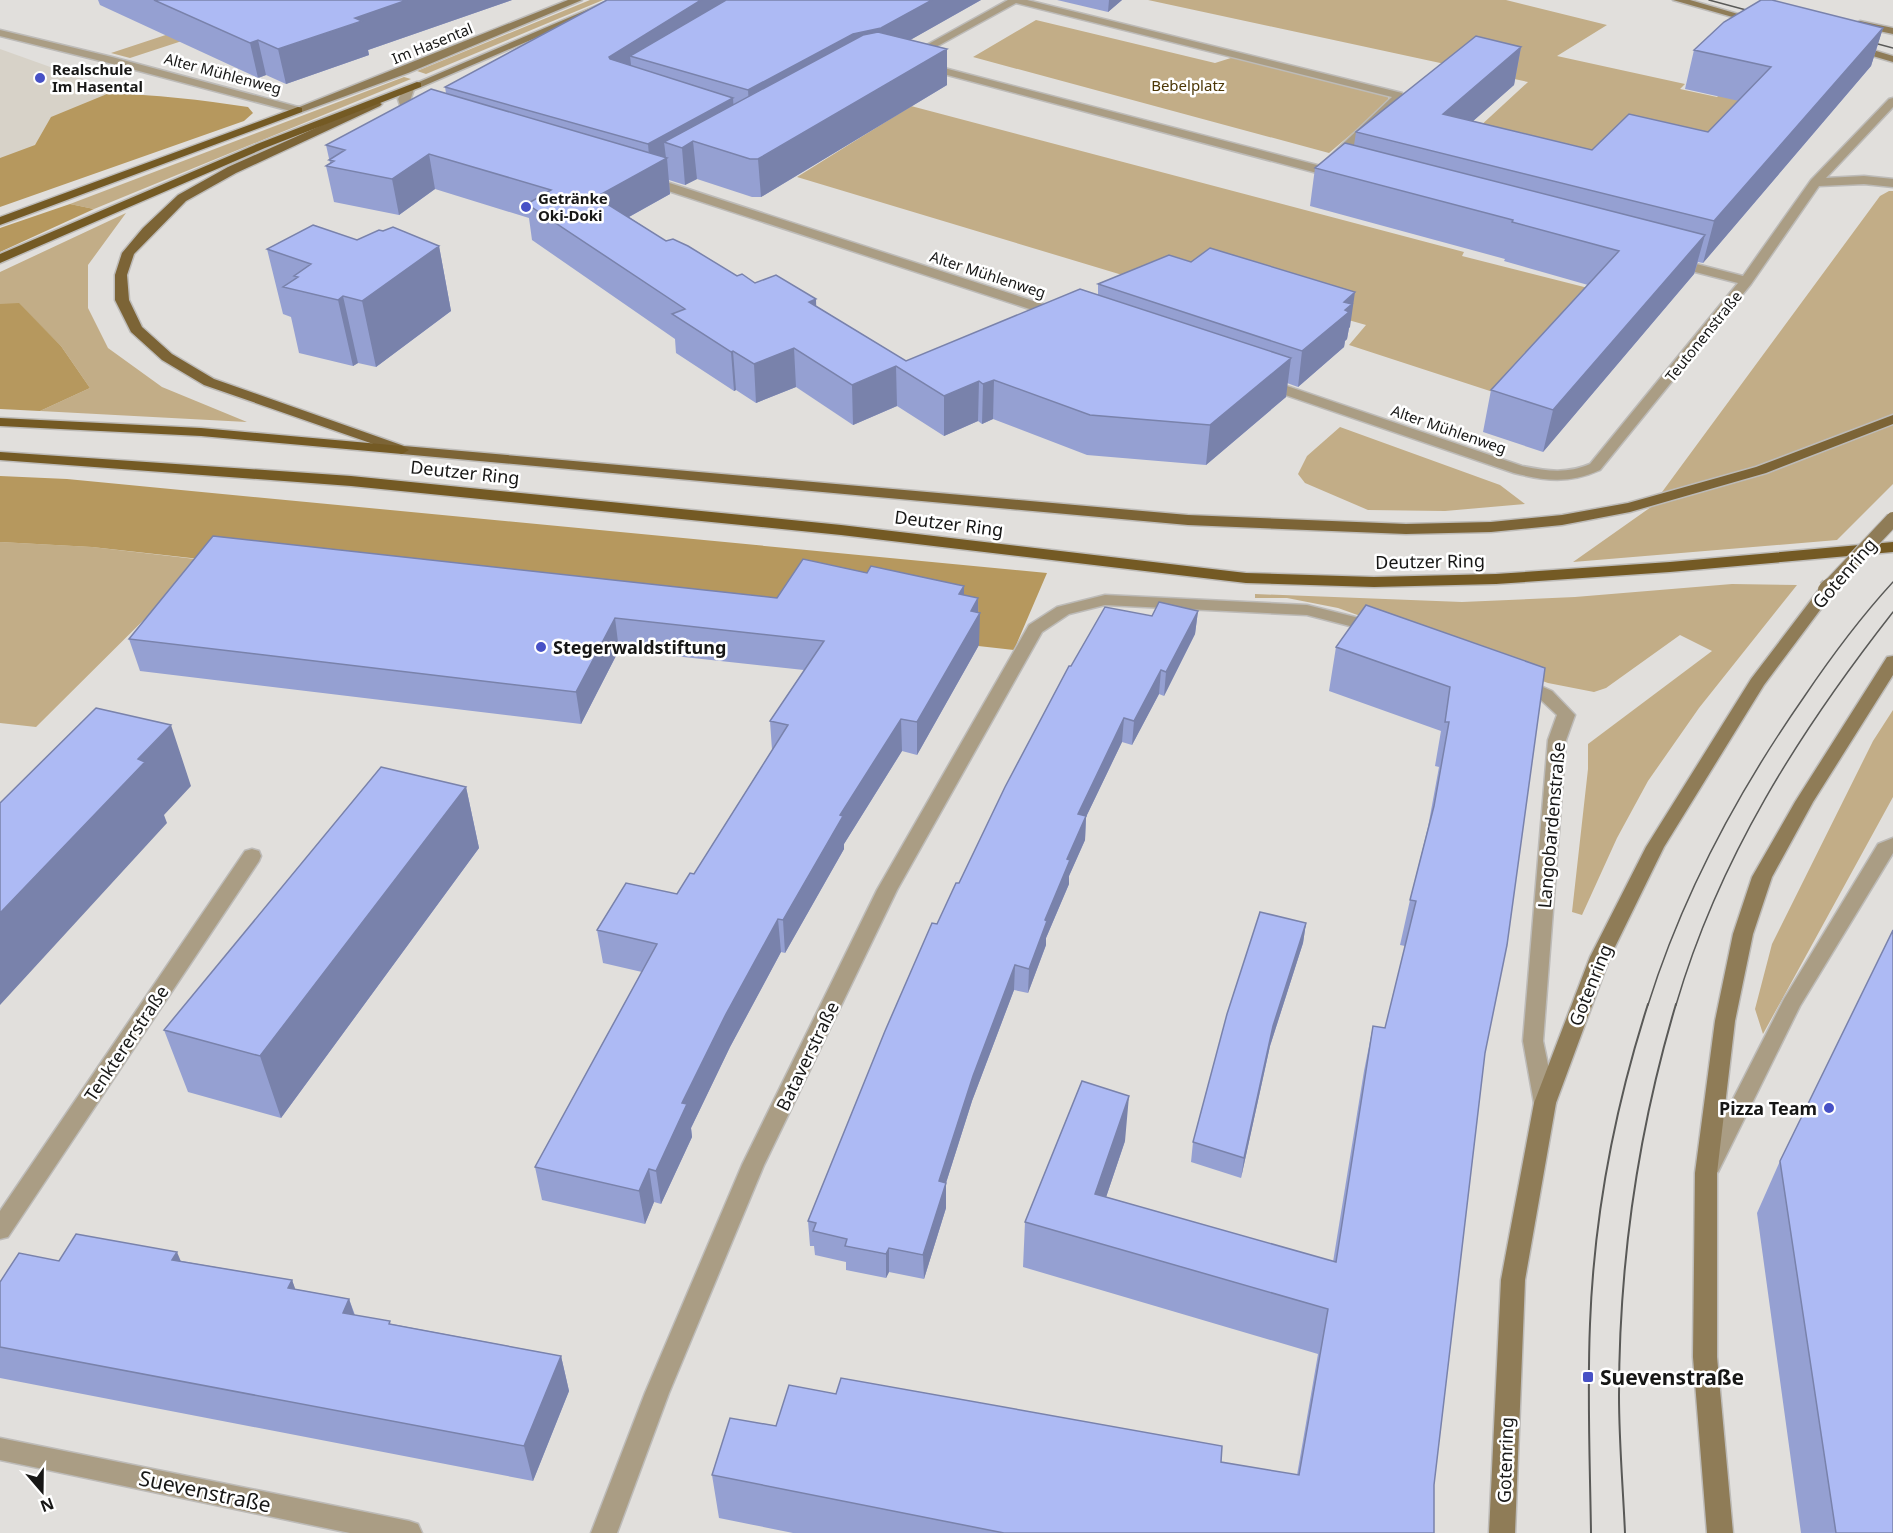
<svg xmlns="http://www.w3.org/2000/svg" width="1893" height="1533" font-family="'Noto Sans',sans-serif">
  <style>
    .built { fill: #d7d2c8 }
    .green { fill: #c2ad87 }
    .forest { fill: #b6985e }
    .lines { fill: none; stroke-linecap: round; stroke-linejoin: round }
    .minor-casing { stroke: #bdbbb8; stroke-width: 3 }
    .secondary-casing { stroke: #bdbbb8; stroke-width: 3 }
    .primary-casing { stroke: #bdbbb8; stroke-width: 3 }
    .trunk-casing { stroke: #bdbbb8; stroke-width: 3 }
    .minor { fill: #aa9d84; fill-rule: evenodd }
    .secondary { fill: #8f7c57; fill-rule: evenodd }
    .primary { fill: #7c6436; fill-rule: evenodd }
    .trunk { fill: #745a24; fill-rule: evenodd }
    .tram-far1 { stroke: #595957; stroke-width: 1.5 }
    .tram { stroke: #595957; stroke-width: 2 }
    .secondary-bridge-far1-casing { stroke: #bdbbb8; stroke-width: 16; stroke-linecap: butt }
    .secondary-bridge-casing { stroke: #bdbbb8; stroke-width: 21; stroke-linecap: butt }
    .secondary-bridge-far1 { stroke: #8f7c57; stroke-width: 14 }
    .secondary-bridge { stroke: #8f7c57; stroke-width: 18 }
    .wall { fill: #95a0d2 }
    .shaded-wall { fill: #7982ab }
    .building { fill: #adbaf4; stroke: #7982ab; stroke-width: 1.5 }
    .poi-dot { fill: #4751c6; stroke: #fff; stroke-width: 2 }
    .labels { text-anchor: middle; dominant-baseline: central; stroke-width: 5; stroke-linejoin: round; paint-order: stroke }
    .far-street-label { font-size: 15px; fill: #171716; stroke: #fff }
    .far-poi-label { font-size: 15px; font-weight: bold; fill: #171716; stroke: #fff; text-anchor: start }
    .far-park-label { font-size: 15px; fill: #4b3605; stroke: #fff }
    .street-label { font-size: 18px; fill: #171716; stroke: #fff }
    .poi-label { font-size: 18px; font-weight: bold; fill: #171716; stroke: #fff; text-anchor: start }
    .near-poi-label { font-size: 21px; font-weight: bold; fill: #171716; stroke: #fff; text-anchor: start }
    .near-street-label { font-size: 21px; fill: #171716; stroke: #fff }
  </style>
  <rect width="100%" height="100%" fill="#e1dfdc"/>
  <path class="built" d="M0,49L162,107L0,163Z"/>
  <path class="green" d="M272,0L283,8L130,58L111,53Z
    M590,0H603L426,74L417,71Z
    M1148,0H1506L1607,25L1557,56L1685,84L1680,89L1717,97L1747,68L1775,75L1659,203L1452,152L1528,82Z
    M1036,20L1215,63L1234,57L1388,96L1389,102L1329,153L973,57Z
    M404,77L411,79L94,209L70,204Z
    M911,106L1464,252L1462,256L1592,289L1493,392L1349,345L1366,325L1306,308L1192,296L797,177Z
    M1889,191H1893V484L1837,540L1573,562L1651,507L1880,196Z
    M126,213L88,265V308L108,348L162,387L247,422L40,411L90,388L61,346L19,304H0V272Z
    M1340,427L1500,485L1525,504L1445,511L1368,510L1305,483L1298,474L1307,456Z
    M0,542L92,547L204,560L36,727L0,723Z
    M1732,584L1797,585L1699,708L1648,781L1617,838L1582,915L1572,912L1588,769V744L1712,651L1680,635L1606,688L1594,692L1548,683L1338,608L1287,598H1255V594L1462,602L1575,597Z
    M1893,710V797L1763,1034L1755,1009L1772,944L1873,741Z"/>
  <path class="forest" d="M107,94C155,94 201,100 248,107L253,113L244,121L0,207V158L35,145L51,117Z
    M70,204L94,209L0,252V228Z
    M19,303L61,346L90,388L40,411L0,409V304Z
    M0,476L67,479L1047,573L1014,650L92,547L0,542Z"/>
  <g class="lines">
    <defs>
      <path id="minor" d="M1008,0H1027L1402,93L1404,99L1336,162L1332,164L1326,160L1328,158L1392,97L1016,3L914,59L910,60L905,57Z
        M0,30L112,57L302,108L304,110L298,113L105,62L0,36Z
        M925,63L1340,171L1342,174L1336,178L1332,177L921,68V64Z
        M409,86L414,89L410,101L431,111V115H423L400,105L398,99L405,87Z
        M1893,98V107L1826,178L1864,176L1893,179V187L1864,184L1819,186L1751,284L1600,470C1569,484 1546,481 1514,473L1259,386L1257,383L1264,379L1269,380L1522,466C1547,471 1567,474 1590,464L1738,283L1668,265L1667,262L1668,259L1673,258L1743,276L1811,180L1889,99Z
        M648,176L1064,311L1066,314L1064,317H1054L644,183L642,180Z
        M1105,595L1307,605L1383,624L1385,628L1377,633L1307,615L1105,605L1069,614L1042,632L897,890L764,1165L669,1393L617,1533H591L645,1393L742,1165L877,890L1029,625L1057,607Z
        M1520,677L1552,691L1575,715L1566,740L1543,1041L1556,1103L1553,1109L1545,1111L1537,1109L1534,1103L1523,1041L1548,740L1557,715L1540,699L1514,686L1511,682L1514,678Z
        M1893,838V853L1800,1006L1718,1172L1710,1175L1702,1172L1699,1166L1784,999L1878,844Z
        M252,849L259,851L261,856L259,861L8,1237L0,1239V1211L245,851Z
        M0,1438L409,1521L418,1524L422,1533H350L0,1460Z"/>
      <path id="secondary" d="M568,0H582L408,73L302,112H294L292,110Z
        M610,0H624L421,87H413L412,85Z
        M1673,0H1690L1762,21L1757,24Z
        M1860,21L1893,28V34L1856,26L1855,24Z
        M1853,44L1893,56V62L1849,49L1848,47Z
        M1827,585L1835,590L1764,685L1664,847L1610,957L1556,1103L1525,1280L1515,1533H1489L1501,1280L1534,1103L1590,957L1646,847L1751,679L1821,587Z
        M1893,656V675L1813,802L1772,877L1753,934L1735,1021L1717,1173V1357L1733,1533H1707L1693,1357L1695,1173L1715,1021L1733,934L1752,877L1795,802L1887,657Z"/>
      <path id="primary" d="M376,101L382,104L380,106L236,173L186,201L134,254L127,275L129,300L142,327L172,354L214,379L404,446L1188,515L1406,524L1491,522L1562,515L1628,503L1756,467L1893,415V424L1766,473L1630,512L1562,525L1491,532L1406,534L1188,525L402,454L204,385L162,360L131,332L115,300V275L122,253L143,228L178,195L228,167Z"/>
      <path id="trunk" d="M417,82L421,83V87L265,148L0,263V254L257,144Z
        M298,107L302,108V112L0,225V217Z
        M0,418L201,428L402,446L409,450L402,454L201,436L0,426Z
        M0,452L351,476L841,525L1246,573L1374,577L1496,574L1670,562L1893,542V552L1670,572L1496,584L1374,587L1246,583L841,535L351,486L0,460Z"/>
    </defs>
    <use href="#minor" class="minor-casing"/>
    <use href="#secondary" class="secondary-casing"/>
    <use href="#primary" class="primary-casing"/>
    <use href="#trunk" class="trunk-casing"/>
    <use href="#minor" class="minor"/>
    <use href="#secondary" class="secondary"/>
    <use href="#primary" class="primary"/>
    <use href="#trunk" class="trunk"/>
    <path class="tram-far1" d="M1709,0L1761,14
      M1863,40L1893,48
      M1648,1005C1683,893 1737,793 1804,697C1831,657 1860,618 1893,582
      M1676,1005C1719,858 1799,732 1893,612"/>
    <path class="tram" d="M1591,1533C1590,1463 1587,1394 1590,1324C1594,1216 1615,1107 1648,1004
      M1625,1533C1623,1487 1619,1442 1619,1396C1619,1263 1638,1131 1676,1004"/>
    <defs>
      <path id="secondary-bridge-far1" d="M1828,588L1893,519"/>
      <path id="secondary-bridge" d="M1827,590L1830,587"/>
    </defs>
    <use href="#secondary-bridge-far1" class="secondary-bridge-far1-casing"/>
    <use href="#secondary-bridge" class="secondary-bridge-casing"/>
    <use href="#secondary-bridge-far1" class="secondary-bridge-far1"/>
    <use href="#secondary-bridge" class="secondary-bridge"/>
  </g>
  <path class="wall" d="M98,0H512L368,50L369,55L286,84L266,75L258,78L100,5Z
    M607,0H981L910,40L947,49V85L761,197H752L697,179L685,185L669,180L670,194L629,217L666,241L737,276L755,283L816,299V306L906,361L1098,295V284L1350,327L1349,328L1347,339L1345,341L1344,347L1298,387L1287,383L1286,397L1206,465L1087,455L993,419L982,424L978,421L944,436L897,406L853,425L796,387L756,403L736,390L734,391L676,353L675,339L532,240L529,218L435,189L399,215L334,202L326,166L330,163L326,145L446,93L445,87Z
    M1057,0H1122L1108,12Z
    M1883,28L1871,66L1703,263L1698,262L1694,274L1543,452L1483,432L1491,390L1588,285L1504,261L1505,259L1310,206L1315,168L1354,145L1356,132L1521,47L1514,85L1473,121L1592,150L1708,132L1739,101L1685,89L1694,50Z
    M383,231L439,246L451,311L376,367L358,363L353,366L299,353L291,317L283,314L267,249L357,240Z
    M867,573L964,586V595L978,598L979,645L917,755L902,751L844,844V849L785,953L781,952L730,1047L691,1128L692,1137L661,1204L654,1202L645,1224L542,1200L535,1167L642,972L603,963L597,930L677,894L694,874L772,750L770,721L804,670L619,650L581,724L140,671L129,639L777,598Z
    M1198,611L1195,634L1164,696L1159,694L1132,745L1122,742L1086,817L1085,840L1069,876V884L1046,938V945L1028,993L1014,990L972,1101L946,1183V1208L924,1279L889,1272L886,1278L846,1270V1262L815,1255L814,1246H810L808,1221L937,924L959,883L1071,666L1152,616Z
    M1336,647L1545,668L1485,1053L1434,1485V1533H793L719,1518L712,1475L776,1426L1221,1462L1297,1475L1318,1354L1023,1267L1025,1222L1125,1141L1106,1197L1333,1262L1364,1071L1373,1026L1385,1028L1405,946L1400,945L1410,900L1428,827L1439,767L1435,766L1441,731L1329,691Z
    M466,787L479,848L281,1118L188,1092L164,1030Z
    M1306,923L1303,943L1270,1046L1241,1178L1191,1162L1193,1142Z
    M1780,1161L1893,1533H1801L1757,1213Z
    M181,1261L292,1280L295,1289L349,1299L355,1315L392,1324L561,1356L569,1391L533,1481L0,1378V1282Z"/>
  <path class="shaded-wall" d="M407,0H512L368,50L369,55L286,84L278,49L355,18Z
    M701,0H756L630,56L632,73L612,85L609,57Z
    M932,0H981L882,56L750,120L748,90L853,34Z
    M1109,0H1122L1108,12Z
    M1883,28L1871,66L1703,263L1714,221Z
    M258,40L266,75L258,78L250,43Z
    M1521,47L1514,85L1438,152L1443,114Z
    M947,49V85L761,197L758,159Z
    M733,98L735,128L693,141L697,179L685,185L682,148L664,142L666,158H667L670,194L600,233L596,197L650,167L648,144Z
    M429,154L435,189L399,215L392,179Z
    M1705,235L1694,274L1543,452L1553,410Z
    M439,246L451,311L376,367L362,301Z
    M1355,292L1350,327L1349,328L1347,339L1345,341L1344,347L1298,387L1302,351L1344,302Z
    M343,296L358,363L353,366L338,300Z
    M816,299L817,337L809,302Z
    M794,348L796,387L756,403L754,364Z
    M733,351L736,390L734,391L731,352Z
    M1291,358L1286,397L1206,465L1210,425Z
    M896,366L897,406L853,425L852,385Z
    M994,380L993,419L982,424L983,384Z
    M979,381L978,421L944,436V396Z
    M964,586V618L959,594Z
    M978,598V616L980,613L979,645L917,755V722L971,611Z
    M1198,611L1195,634L1164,696L1166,672Z
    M615,618L619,650L581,724L576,692Z
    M1161,670L1159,694L1132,745L1134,721Z
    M1124,718L1122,742L1086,817L1085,840L1069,876V884L1046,938V945L1028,993L1029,969L1045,920L1067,859L1078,814Z
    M901,719L902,751L844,844V849L785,953L783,920L840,815Z
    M171,725L191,786L164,815L167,823L0,1005V913L138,759Z
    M466,787L479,848L281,1118L260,1056Z
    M778,919L781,952L730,1047L691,1128L692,1137L661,1204L656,1171L682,1103L726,1014Z
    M1306,923L1303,943L1270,1046L1241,1178L1244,1158L1273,1026Z
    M1015,965L1014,990L972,1101L939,1205V1181L973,1076Z
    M1129,1096L1125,1141L1092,1239L1095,1194Z
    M649,1169L654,1202L645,1224L639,1191Z
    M946,1183V1208L924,1279L923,1255Z
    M889,1248V1272L886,1278V1254Z
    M177,1252L192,1288L172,1260Z
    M292,1280L305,1316L288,1288Z
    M349,1299L361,1335L343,1313Z
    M561,1356L569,1391L533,1481L524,1446Z"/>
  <path class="building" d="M154,0H407L355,18L362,21L278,49L258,40L250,43Z
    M607,0H701L609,57L610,59L733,98L648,144L445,87Z
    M726,0H932L881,28L853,34L748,90L630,56Z
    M1761,0H1772L1883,28L1714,221L1356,132L1476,36L1521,47L1443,114L1592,150L1629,114L1708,132L1771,67L1694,50L1724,22Z
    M878,32L947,49L758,159H750L693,141L682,148L664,142L863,35Z
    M431,89L667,158L596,197L666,241L673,239L688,246L737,276L742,274L755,283L776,275L816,299L809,302L906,361L1080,289L1291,358L1210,425L1090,415L994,380L983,384L979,381L944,396L896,366L852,385L794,348L754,364L733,351L731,352L672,314L685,309L527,204L551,190L429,154L392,179L326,166L334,161L329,160L345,150L326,145Z
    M1345,143L1705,235L1553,410L1491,390L1619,251L1512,222L1513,220L1315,168Z
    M313,225L357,240L379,230L383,231L393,227L439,246L362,301L343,296L338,300L283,287L298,277L294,276L311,264L267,249Z
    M1210,248L1355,292L1344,302L1352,304L1345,310L1349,312L1302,351L1098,284L1169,255L1191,262Z
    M213,536L777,598L803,559L867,573L871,566L908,574L964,586L959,594L978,598L971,611L980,613L917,722L901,719L840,815L843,816L783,920L778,919L726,1014L682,1103L687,1104L656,1171L649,1169L639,1191L535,1167L657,944L597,930L626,883L677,894L690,873L694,874L788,725L770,721L824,641L615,618L576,692L129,639Z
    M1159,602L1198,611L1166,672L1161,670L1134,721L1124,718L1078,814L1086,816L1067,859L1070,860L1045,920L1047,921L1029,969L1015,965L973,1076L939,1181L946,1183L923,1255L889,1248L886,1254L845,1246L847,1239L813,1231L816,1223L808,1221L885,1031L932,923L937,924L956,883H959L1005,787L1069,666H1071L1105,607L1152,616Z
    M1366,605L1545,668L1507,945L1485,1053L1434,1485V1533H1004L712,1475L730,1418L776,1426L789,1385L836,1394L841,1378L1222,1446L1221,1462L1299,1475L1328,1309L1025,1222L1082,1081L1129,1096L1095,1194L1336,1262L1373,1026L1385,1028L1416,901L1410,900L1434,806L1449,722H1445L1450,687L1336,647Z
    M96,708L171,725L138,759L145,762L0,913V803Z
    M381,767L466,787L260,1056L164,1030Z
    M1260,912L1306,923L1273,1026L1244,1158L1193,1142L1227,1014Z
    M1893,930V1533H1836L1780,1161Z
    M76,1234L177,1252L172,1260L292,1280L288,1288L349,1299L343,1313L390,1321L389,1324L561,1356L524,1446L0,1347V1282L19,1253L59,1261Z"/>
  <g class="poi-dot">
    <circle cx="40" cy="78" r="6"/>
    <circle cx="526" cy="207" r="6"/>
    <circle cx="541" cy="647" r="6"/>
    <circle cx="1829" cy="1108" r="6"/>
    <rect x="1582" y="1371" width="12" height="12" rx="3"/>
  </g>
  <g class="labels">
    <g class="far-street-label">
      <text transform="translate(432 43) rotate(-22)">Im Hasental</text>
      <text transform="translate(223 73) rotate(15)">Alter Mühlenweg</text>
      <text transform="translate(988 274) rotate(18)">Alter Mühlenweg</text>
      <text transform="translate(1703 336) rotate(-51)">Teutonenstraße</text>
      <text transform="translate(1449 429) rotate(19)">Alter Mühlenweg</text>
    </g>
    <g class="far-poi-label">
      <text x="52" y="69">Realschule<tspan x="52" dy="17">Im Hasental</tspan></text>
      <text x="538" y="198">Getränke<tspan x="538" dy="17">Oki-Doki</tspan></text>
    </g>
    <g class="far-park-label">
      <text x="1188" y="85">Bebelplatz</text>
    </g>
    <g class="street-label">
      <text transform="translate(465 472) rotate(6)">Deutzer Ring</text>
      <text transform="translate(949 523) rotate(7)">Deutzer Ring</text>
      <text transform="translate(1430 561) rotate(-1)">Deutzer Ring</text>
      <text transform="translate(1844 573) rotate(-49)">Gotenring</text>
      <text transform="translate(1551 825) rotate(-85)">Langobardenstraße</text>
      <text transform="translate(1590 985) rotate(-68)">Gotenring</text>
      <text transform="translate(126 1043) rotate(-56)">Tenktererstraße</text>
      <text transform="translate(807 1056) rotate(-64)">Bataverstraße</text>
      <text transform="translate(1505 1460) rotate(-88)">Gotenring</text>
    </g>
    <g class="poi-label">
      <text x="553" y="647">Stegerwaldstiftung</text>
      <text x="1817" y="1108" text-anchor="end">Pizza Team</text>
    </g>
    <g class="near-poi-label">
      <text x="1600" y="1377">Suevenstraße</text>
    </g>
    <g class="near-street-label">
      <text transform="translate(205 1491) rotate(12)">Suevenstraße</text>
    </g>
  </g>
  <g transform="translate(42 1491) rotate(160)" stroke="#ffffff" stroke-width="4.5" paint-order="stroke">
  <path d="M0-4.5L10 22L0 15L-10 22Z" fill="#171716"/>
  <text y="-9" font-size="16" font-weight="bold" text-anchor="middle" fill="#171716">N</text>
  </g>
</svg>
